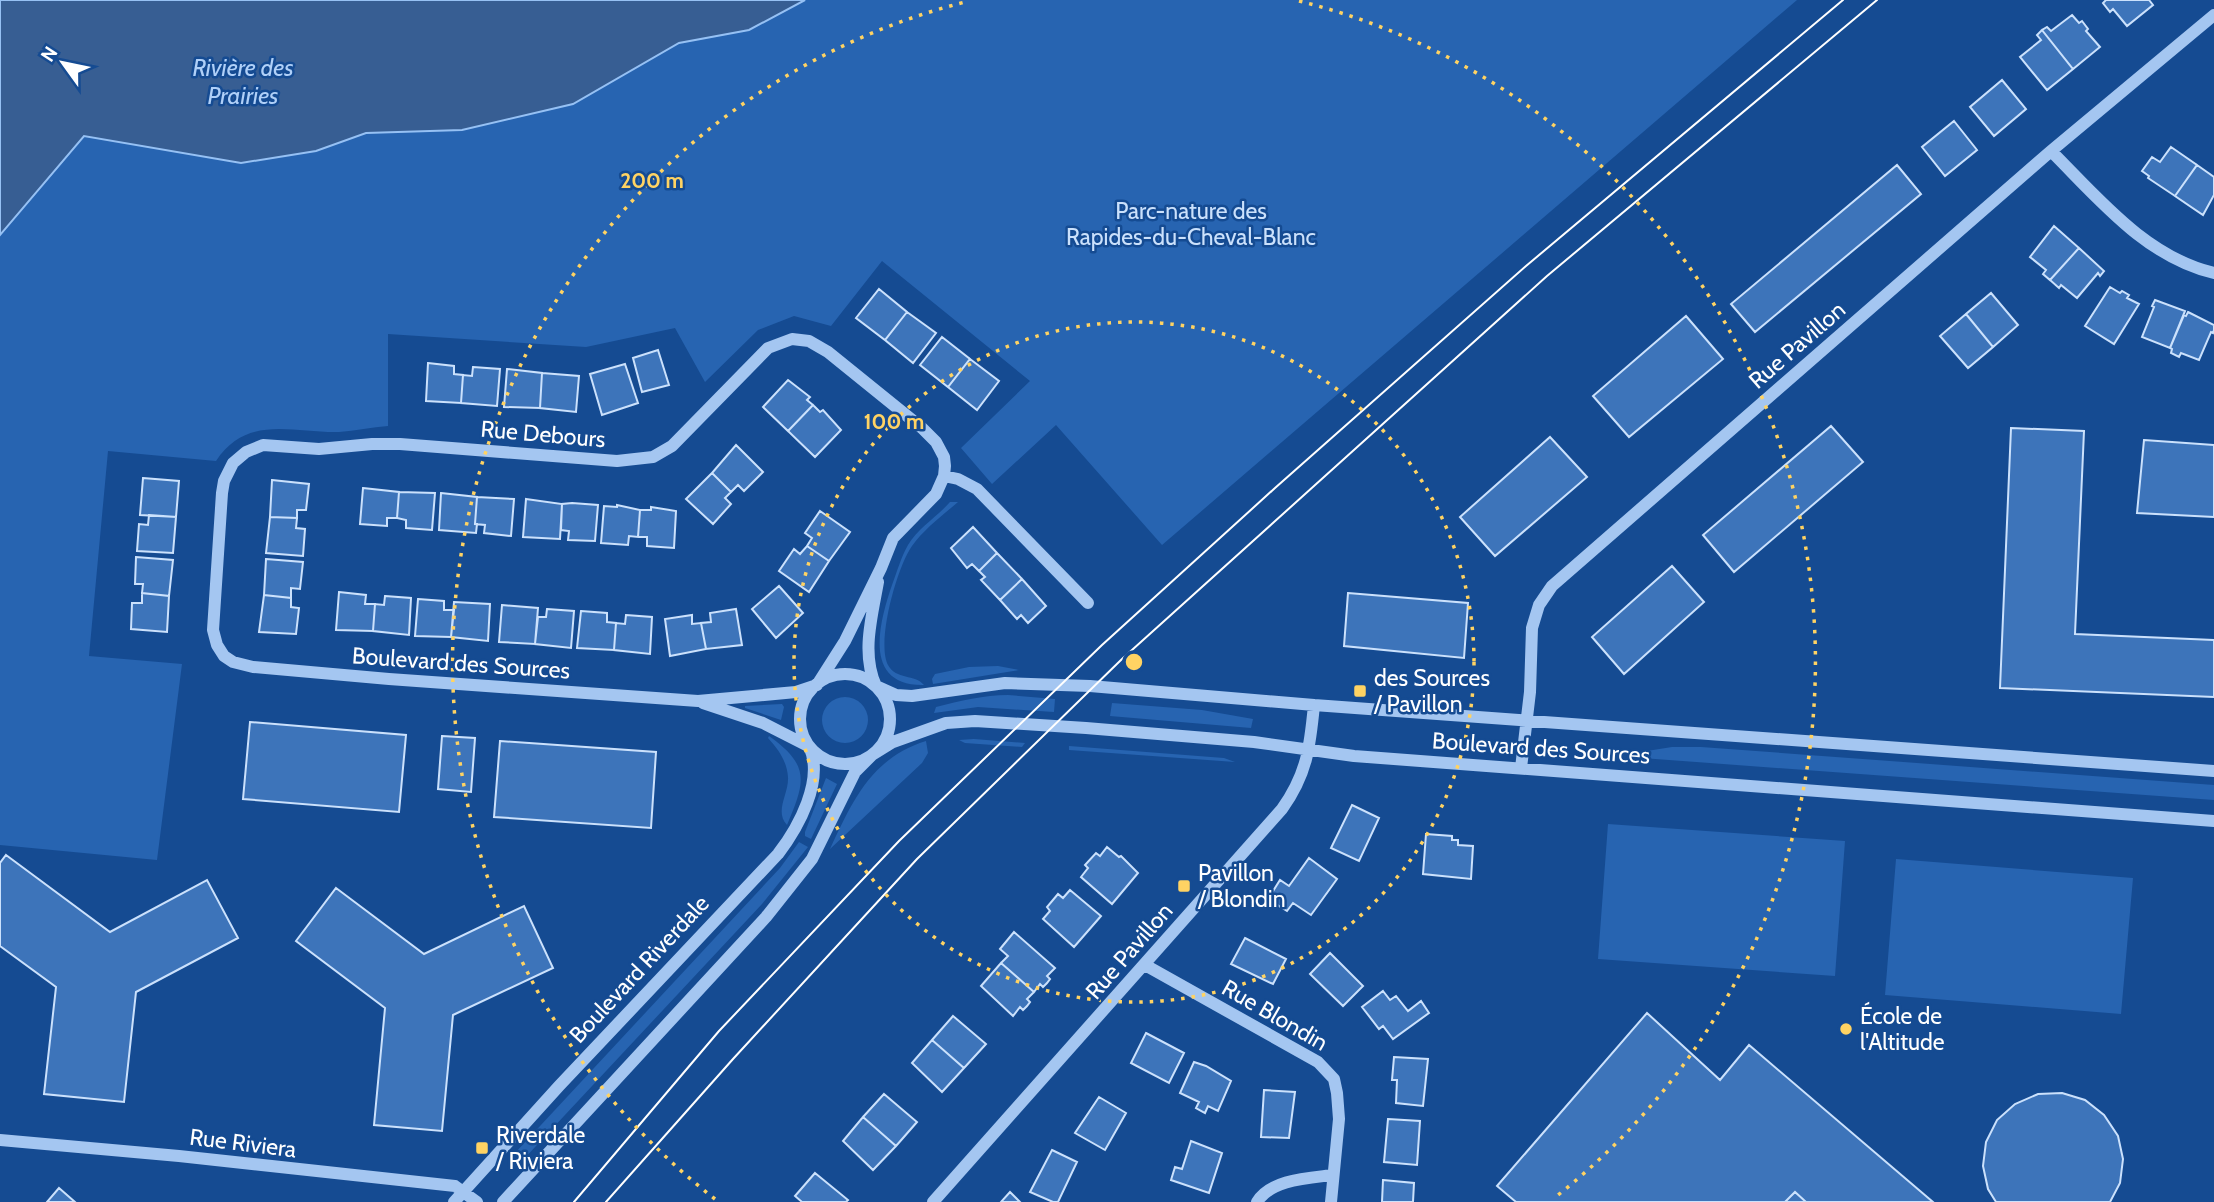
<svg xmlns="http://www.w3.org/2000/svg" width="2214" height="1202" font-family="Cabin,sans-serif">
  <style>
    .green { fill: #2764b1 }
    .water { fill: #375e93; stroke: #96c1f4; stroke-width: 2 }
    .building { fill: #3d74ba; stroke: #cbe1fc; stroke-width: 2 }
    .lines { fill: none; stroke-linecap: round; stroke-linejoin: round }
    .minor { stroke: #a4c6f1; stroke-width: 12 }
    .tram { stroke: #fff; stroke-width: 2 }
    .ring { fill: none; stroke: #ffd363; stroke-width: 3.5; stroke-dasharray: 3.5 7 }
    .poi-dot { fill: #ffd363; stroke: #154b92; stroke-width: 2.5 }
    .labels { text-anchor: middle; dominant-baseline: central; stroke-width: 5; stroke-linejoin: round; paint-order: stroke }
    .park-label { font-size: 23px; fill: #cbe1fc; stroke: #154b92 }
    .street-label { font-size: 23px; fill: #fff; stroke: #154b92 }
    .poi-label { font-size: 23px; fill: #fff; stroke: #154b92; text-anchor: start }
    .water-label { font-size: 24px; font-style: italic; fill: #b0d0f8; stroke: #154b92 }
    .centre { fill: #ffd363; stroke: #154b92; stroke-width: 3.5 }
    .ring-label { font-size: 21px; text-anchor: middle; font-weight: bold; fill: #ffd363; stroke: #154b92; stroke-width: 5; stroke-linejoin: round; paint-order: stroke }
  </style>
  <rect width="100%" height="100%" fill="#154b92"/>
  <path class="green" d="M180,0H1797L1162,545L1056,425L992,484L961,448L1030,381L882,261L831,326L794,316L758,330L705,382L675,328L586,347L388,334V426C372,427 355,431 339,432C292,433 247,414 216,461L108,451L89,656L182,664L157,860L0,845V59Z
    M950,502H958C943,515 924,529 912,546C897,567 876,642 888,665C896,680 915,674 924,685C862,686 879,623 892,585C897,572 901,557 908,545C918,528 937,517 950,502Z
    M998,666L1019,670L933,684L932,679L935,674L969,667Z
    M1008,695L1055,699L1054,712L978,707L934,713L936,707C960,701 984,695 1008,695Z
    M822 720a23 23 0 1 1 46 0a23 23 0 1 1-46 0Z
    M1112,703L1202,710L1253,719L1251,728L1110,716Z
    M782,704L784,707L781,720L745,708V706Z
    M769,736C811,766 805,782 787,825C774,811 789,794 788,777C787,762 779,750 768,738Z
    M974,739L1025,743L1022,747L965,743L959,740Z
    M926,741L928,753L922,763L830,849C852,802 871,758 926,741Z
    M1069,746L1224,758L1235,762L1069,750Z
    M1672,747H1701L2214,785V800L1628,757V754Z
    M826,778L837,784L811,839L805,836V832Z
    M1608,824L1845,841L1835,976L1598,959Z
    M799,842L808,847L762,904L522,1161L514,1154L780,868Z
    M1896,859L2133,878L2121,1014L1885,995Z"/>
  <path class="water" d="M0,0H805L749,30L679,43L573,104L462,130L366,133L316,151L241,163L84,136L0,235Z"/>
  <path class="building" d="M2106,0H2149L2153,5L2127,26L2113,9L2110,12L2103,3Z
    M2072,15L2079,23L2082,21L2088,29L2086,31L2100,47L2073,69L2042,30L2047,27L2051,31Z
    M2042,30L2073,69L2047,90L2020,57L2041,40L2037,35Z
    M2002,80L2026,109L1994,136L1970,107Z
    M1954,121L1977,150L1945,176L1922,147Z
    M2171,147L2197,165L2175,196L2148,178L2149,176L2142,171L2152,157L2160,162Z
    M1897,165L1921,194L1755,332L1731,304Z
    M2197,165L2214,177V195L2203,215L2175,196Z
    M2054,226L2079,248L2050,280L2043,274L2046,270L2030,257Z
    M2079,248L2104,271L2100,276L2098,273L2077,298L2061,285L2059,288L2050,280Z
    M2110,287L2120,293L2122,291L2129,295L2127,298L2139,304L2114,344L2085,326Z
    M879,289L907,312L885,340L856,318Z
    M1991,293L2018,325L1993,347L1966,314Z
    M2155,300L2185,311L2170,348L2142,337L2154,307L2152,306Z
    M907,312L936,333L913,363L885,340Z
    M2188,312L2214,325V330L2213,333L2211,332L2199,360L2181,353L2179,357L2171,353L2172,349L2170,348L2184,315L2186,316Z
    M1966,314L1993,347L1968,368L1940,336Z
    M1686,316L1723,359L1629,437L1593,396Z
    M942,337L970,359L948,387L920,365Z
    M658,350L669,385L642,392L633,358Z
    M970,359L999,381L977,410L948,387Z
    M428,363L454,366V374L463,375L461,403L426,401Z
    M625,364L638,403L602,415L590,374Z
    M473,367L500,369L497,406L461,403L463,375L472,376Z
    M507,369L542,373L540,408L504,407Z
    M542,373L579,376L576,412L540,408Z
    M788,380L810,397L807,400L813,405L788,431L763,407Z
    M813,405L820,412L823,410L841,430L815,457L788,431Z
    M1831,426L1863,462L1734,572L1703,535Z
    M2011,428L2084,431L2075,634L2214,640V697L2000,688Z
    M1550,437L1587,477L1495,556L1460,517Z
    M2144,440L2214,445V517L2137,513Z
    M736,445L763,472L744,491L738,485L731,492L712,473Z
    M712,473L731,492L725,498L731,504L713,524L686,499Z
    M143,478L179,481L176,517L140,515Z
    M272,480L309,484L306,510H297V518L270,517Z
    M363,488L399,492L397,518H387V526L360,524Z
    M399,492L435,493L432,530L406,528V520L397,518Z
    M441,493L477,497L475,524H477L476,533L439,530Z
    M477,497L514,499L511,536L484,533L485,525L475,524Z
    M526,499L562,504L560,539L523,537Z
    M572,503L598,505L595,541L568,540L569,531L561,530L562,504Z
    M617,505L640,510L638,537L629,536L628,545L601,543L604,506L617,507Z
    M651,507L676,511L674,548L647,546V537H638L640,510H651Z
    M820,511L850,532L829,561L807,546L812,538L805,533Z
    M149,515L176,517L173,553L137,551L139,524L148,525Z
    M270,517L297,518L296,528L305,529L303,556L266,553Z
    M973,527L997,553L979,571L972,564L967,568L951,548Z
    M807,546L829,561L809,592L779,571L794,549L800,554Z
    M997,553L1022,579L1000,600L981,580L985,577L979,571Z
    M136,557L173,560L169,596L142,593L143,584H135Z
    M266,559L303,562L300,589L291,588V598L264,595Z
    M1672,566L1704,602L1624,674L1592,637Z
    M1022,579L1046,606L1028,623L1021,615L1017,619L1000,600Z
    M779,586L803,613L776,638L752,609Z
    M339,592L366,595L365,604H375L373,631L336,630Z
    M142,593L169,596L167,632L131,629L132,603H142Z
    M1348,593L1468,603L1464,658L1344,646Z
    M264,595L291,598V607L299,608L296,634L259,632Z
    M385,596L411,598L409,635L373,631L375,604L384,605Z
    M418,599L444,601V610H454L451,637L415,636Z
    M454,602L490,604L488,641L451,637Z
    M502,605L538,608L535,644L499,642Z
    M547,609L574,611L571,648L535,644L538,617H546Z
    M736,609L742,645L706,649L701,623L711,622L710,613Z
    M581,611L607,613V622L616,623L614,650L577,648Z
    M626,615L652,617L650,654L614,650L616,623L625,624Z
    M692,615V624L701,623L706,649L670,656L665,619Z
    M250,722L406,735L399,812L243,799Z
    M442,736L475,738L471,792L438,789Z
    M500,741L656,752L651,828L494,817Z
    M1352,805L1379,818L1359,861L1331,848Z
    M1426,834L1452,836V840H1458V845L1473,846L1471,879L1423,874Z
    M1107,847L1119,857L1121,856L1138,873L1112,904L1081,877L1088,868L1085,865L1096,853L1100,856Z
    M6,855L110,932L207,880L238,938L136,992L124,1102L44,1094L56,987L0,946V863Z
    M1309,858L1337,879L1311,915L1293,903L1287,911L1268,899L1280,880L1289,886Z
    M336,888L424,954L524,906L553,968L453,1015L442,1131L374,1125L385,1008L296,941Z
    M1070,890L1101,916L1074,947L1043,919L1050,911L1047,907L1058,894L1063,898Z
    M1014,932L1055,968L1047,976L1050,979L1047,983L1043,987L1040,984L1034,992L1001,963L1008,956L1000,949Z
    M1245,938L1286,959L1273,984L1231,964Z
    M1330,953L1363,986L1343,1006L1310,974Z
    M1001,963L1034,992L1027,999L1030,1002L1027,1006L1023,1010L1020,1007L1013,1016L981,986Z
    M1383,991L1390,1000L1396,996L1408,1011L1421,1001L1429,1013L1393,1039L1383,1026L1379,1029L1362,1007Z
    M1647,1013L1720,1080L1749,1045L1933,1202H1806L1795,1192L1785,1202H1516L1497,1186Z
    M1647,1013L1720,1080L1749,1045L1933,1202H1516L1497,1186Z
    M953,1016L986,1044L964,1068L932,1040Z
    M1146,1033L1184,1053L1169,1083L1131,1063Z
    M932,1040L964,1068L942,1092L912,1063Z
    M1394,1057L1428,1059L1423,1106L1396,1103L1397,1080H1392Z
    M1194,1062L1206,1066L1231,1081L1218,1111L1208,1106L1205,1113L1196,1108L1199,1102L1180,1093Z
    M1264,1090L1295,1092L1289,1138L1261,1137Z
    M2062,1093L2085,1100L2104,1115L2118,1136L2123,1159L2120,1183L2110,1202H1996L1988,1189L1983,1166L1986,1142L1997,1120L2015,1104L2038,1094Z
    M884,1094L917,1122L896,1146L863,1117Z
    M1099,1097L1126,1113L1105,1150L1075,1133Z
    M863,1117L896,1146L873,1170L843,1141Z
    M1388,1119L1420,1121L1417,1165L1384,1162Z
    M1191,1141L1222,1153L1209,1193L1171,1180L1175,1167L1182,1169Z
    M1052,1150L1077,1162L1058,1202H1053L1030,1192Z
    M815,1173L848,1200L846,1202H802L795,1196Z
    M1383,1180L1414,1183L1413,1202H1382Z
    M59,1188L75,1202H47Z
    M1010,1192L1020,1202H1001Z"/>
  <g class="lines">
    <path class="minor" d="M2051,151C2099,199 2146,257 2214,273
      M792,339L809,341L828,352L922,428L936,442L944,457L945,466L944,476L936,494L893,538L881,568L845,641L817,685L796,692L698,701L389,679L253,667L233,662L224,656L217,645L213,630L222,493L224,481L233,463L246,452L263,445L319,449L372,444H400L617,461L653,457L672,446L768,348Z
      M944,476L958,479L977,489L1088,603
      M800 719a45 45 0 1 1 90 0a45 45 0 1 1-90 0Z
      M876,686L896,695L912,696L1005,683L1090,686L1314,705L2214,771
      M876,686C861,654 872,616 878,582
      M703,703L763,723L808,746
      M1521,768L1530,692L1532,628L1539,605L1552,586L2051,151L2214,15
      M1145,965L1318,1062L1334,1079L1337,1093L1339,1119L1331,1202
      M0,1140L179,1156L455,1186L477,1202
      M454,1202L559,1086L778,854C798,828 825,780 809,746
      M503,1202L766,917L812,859L855,772L872,755L893,742L946,723L975,721L1086,728L1254,742L1354,756L2214,821
      M933,1202L1282,809C1307,774 1310,747 1314,705
      M1257,1202C1271,1179 1310,1178 1333,1175"/>
    <path class="tram" d="M574,1202L719,1031L899,841L1102,645L1275,488L1526,266L1843,0
      M606,1202L733,1059L917,859L1122,659L1547,276L1877,0"/>
  </g>
  <g class="ring">
    <circle cx="1134" cy="662" r="340"/>
    <path d="M715 1199A681 681 0 0 1 969 1M1299 1A681 681 0 0 1 1553 1199"/>
  </g>
  <g class="poi-dot">
    <rect x="1353" y="684" width="14" height="14" rx="3.5"/>
    <rect x="1177" y="879" width="14" height="14" rx="3.5"/>
    <circle cx="1846" cy="1029" r="7"/>
    <rect x="475" y="1141" width="14" height="14" rx="3.5"/>
  </g>
  <g class="labels">
    <g class="park-label">
      <text x="1191" y="211">Parc-nature des<tspan x="1191" dy="26">Rapides-du-Cheval-Blanc</tspan></text>
    </g>
    <g class="street-label">
      <text transform="translate(1797 345) rotate(-41)">Rue Pavillon</text>
      <text transform="translate(543 434) rotate(5)">Rue Debours</text>
      <text transform="translate(461 663) rotate(4)">Boulevard des Sources</text>
      <text transform="translate(1541 748) rotate(4)">Boulevard des Sources</text>
      <text transform="translate(1129 951) rotate(-49)">Rue Pavillon</text>
      <text transform="translate(639 969) rotate(-47)">Boulevard Riverdale</text>
      <text transform="translate(1275 1015) rotate(30)">Rue Blondin</text>
      <text transform="translate(243 1143) rotate(7)">Rue Riviera</text>
    </g>
    <g class="poi-label">
      <text x="1374" y="678">des Sources<tspan x="1374" dy="26">/ Pavillon</tspan></text>
      <text x="1198" y="873">Pavillon<tspan x="1198" dy="26">/ Blondin</tspan></text>
      <text x="1860" y="1016">École de<tspan x="1860" dy="26">l'Altitude</tspan></text>
      <text x="496" y="1135">Riverdale<tspan x="496" dy="26">/ Riviera</tspan></text>
    </g>
    <g class="water-label">
      <text x="243" y="67">Rivière des<tspan x="243" dy="28">Prairies</tspan></text>
    </g>
  </g>
  <circle cx="1134" cy="662" r="10" class="centre"/>
  <g class="ring-label">
    <text x="652" y="188">200 m</text>
    <text x="894" y="429">100 m</text>
  </g>
  <g transform="translate(63 63) rotate(303)" stroke="#154b92" stroke-width="5" paint-order="stroke">
  <path d="M0-5L12 26L0 18L-12 26Z" fill="#ffffff"/>
  <text y="-10" font-size="19" font-weight="bold" text-anchor="middle" fill="#ffffff">N</text>
  </g>
</svg>
